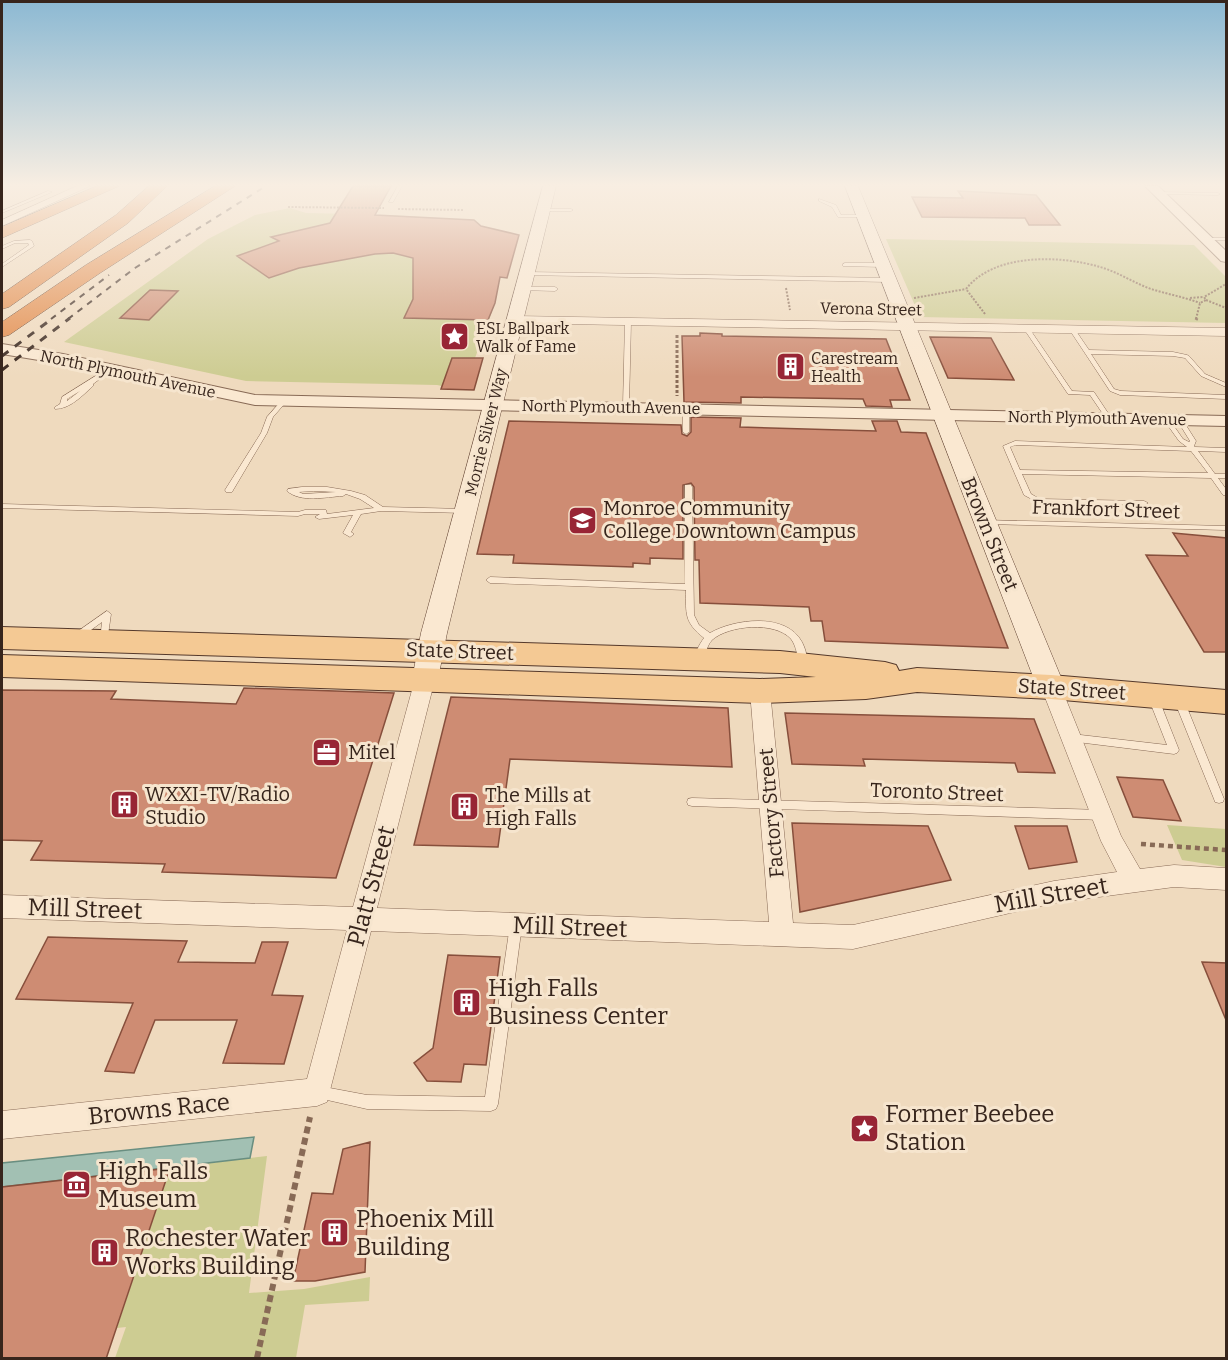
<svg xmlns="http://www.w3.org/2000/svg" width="1228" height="1360" font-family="Bitter,serif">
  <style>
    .green { fill: #cdcc92 }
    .water { fill: #a2c0b3; stroke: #698e80; stroke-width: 1.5 }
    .building { fill: #ce8c73; stroke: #874f3c; stroke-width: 1.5 }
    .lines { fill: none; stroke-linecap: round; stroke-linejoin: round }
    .service-casing { stroke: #886a56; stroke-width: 1 }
    .minor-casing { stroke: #886a56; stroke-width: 1 }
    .tertiary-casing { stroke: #886a56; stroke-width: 2 }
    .secondary-casing { stroke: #694b3a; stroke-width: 1 }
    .primary-casing { stroke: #55392b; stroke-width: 2 }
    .motorway-casing { stroke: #55392b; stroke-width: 1 }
    .path-far3 { stroke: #886a56; stroke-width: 2; stroke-dasharray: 2 1.5; stroke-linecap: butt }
    .path-far2 { stroke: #886a56; stroke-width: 3; stroke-dasharray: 3 2; stroke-linecap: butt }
    .path-far1 { stroke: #886a56; stroke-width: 4.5; stroke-dasharray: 5 4; stroke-linecap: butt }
    .path { stroke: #886a56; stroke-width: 6; stroke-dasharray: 7 4.5; stroke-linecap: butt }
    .service { fill: #fae8d1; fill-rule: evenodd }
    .minor { fill: #fae8d1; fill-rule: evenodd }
    .tertiary { fill: #fae8d1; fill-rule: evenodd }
    .secondary { fill: #fae8d1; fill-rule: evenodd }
    .primary { fill: #f4c994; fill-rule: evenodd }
    .motorway { fill: #e28b4b; fill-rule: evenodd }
    .rail-far1 { stroke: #37251c; stroke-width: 2; stroke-dasharray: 6 6; stroke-linecap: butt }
    .rail { stroke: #37251c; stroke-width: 3; stroke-dasharray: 8 8; stroke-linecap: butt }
    .labels { text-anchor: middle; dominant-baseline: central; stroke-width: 6; stroke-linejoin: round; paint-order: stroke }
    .far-street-label { font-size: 16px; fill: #37251c; stroke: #f6e5ce }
    .far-poi-label { font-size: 16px; fill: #37251c; stroke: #f6e5ce; text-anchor: start }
    .poi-label { font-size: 20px; fill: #37251c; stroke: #f6e5ce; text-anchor: start }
    .street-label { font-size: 20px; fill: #37251c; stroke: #f6e5ce }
    .near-street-label { font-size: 24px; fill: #37251c; stroke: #f6e5ce }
    .near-poi-label { font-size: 24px; fill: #37251c; stroke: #f6e5ce; text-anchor: start }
  </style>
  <rect width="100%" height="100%" fill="#efdabe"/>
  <path class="green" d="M290,208L306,213L355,214L358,218L391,215L470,220L479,223V225L493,233L519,235L507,278H500L495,303L475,358H483L474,390L441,389L442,386L437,385L246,381L64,342L208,239L255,215Z
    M886,239L1194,245L1226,277V323L920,317Z
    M1167,825L1226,829V867L1182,860Z
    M267,1156L249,1293L304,1289L370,1277L369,1301L305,1305L296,1358H115L126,1327L117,1328L170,1168Z"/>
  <path class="water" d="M254,1137L250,1158L2,1187V1163Z"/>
  <path class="building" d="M353,186H391L375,215L474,220L481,226L519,235L507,278L500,277L495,303L488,320L404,318L413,299V258L393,253L375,254L299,268L269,278L237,256L279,241L271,237L330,223Z
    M958,191L1036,195L1060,225H1029L1025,218L922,217L912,197L963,198Z
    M150,290L178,291L149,320L120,318Z
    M700,333L722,334V336L886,339L910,400H890L892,407L866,406L863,399L741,397V403L684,402L682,336H700Z
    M930,337L991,338L1014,380L948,378Z
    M452,358H483L474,390L441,389Z
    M691,417L741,418L740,427L876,431L872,421H897L901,432L926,433L1008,648L825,641L822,621H811L809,607L700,603L699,560H695L694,487L691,483L683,485V559L650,558V564L633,563V567L513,563L514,555L477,554L509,421L681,425L682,434L687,436L691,432Z
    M1173,533L1227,538V652H1204L1146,555L1188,556Z
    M244,688L394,693L336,878L162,872L165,864L31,860L42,841L2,840V690L116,691L111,699L236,704Z
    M451,697L728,708L732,767L510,759L498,847L414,845Z
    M785,713L1034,719L1055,773L1018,772L1015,763L863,759L865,766L792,764Z
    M1117,777L1163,780L1181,821L1133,817Z
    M792,823L928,826L951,880L800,912Z
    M1015,826H1067L1077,862L1029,869Z
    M48,937L187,941L178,962L255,963L262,942H288L272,995L303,996L284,1064L223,1063L237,1020H155L134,1073L105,1071L133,1003L16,999Z
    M448,955L500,957L486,1065L464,1064L461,1082L427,1081L414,1063L433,1048Z
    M1202,962L1227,963V1019L1226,1020Z
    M370,1142L365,1272L315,1281H293L312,1193L333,1194L343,1149Z
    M170,1168L106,1359H2V1187Z"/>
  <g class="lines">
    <defs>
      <path id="service" d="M398,186H402L393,202H389Z
        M48,191L52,192L2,213V211Z
        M1158,192L1218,193L1220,194L1218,195L1156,194Z
        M819,199L836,205L841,215H863L865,216L863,217H838L832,207L819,201Z
        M543,209H571L573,210L571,211H541Z
        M1206,238H1226V240H1204V238Z
        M30,240L32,241L34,246L2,267V264L29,245L28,243H15L2,249V246L14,241Z
        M845,263H883L886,265L883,267L843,266V264Z
        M527,272L889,278L892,280L889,282L525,275V273Z
        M523,287H555L558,289L555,291L521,290V288Z
        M628,319L631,321L629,406L626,408L623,406L625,321Z
        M1072,327L1074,328L1089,350L1173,352L1187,355L1189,356L1205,374L1226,383V387L1201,376L1185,358L1173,356L1091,354L1114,389L1121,391L1226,395V399L1120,395L1110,391L1069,329Z
        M1025,328H1029L1072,391L1094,392L1112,419L1111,420H1107L1090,395L1068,394L1024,329Z
        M110,367L112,368V370L93,384V386C82,396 70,409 55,409V407L60,404L62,397ZM80,391L67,401V399Z
        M282,400L287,401L273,417L267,433L232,492H226L225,490L261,433L267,417Z
        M686,406L689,408V432L686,434L683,432V408Z
        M1167,418L1169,419L1183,439L1189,442L1190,441L1177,420L1182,419L1196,441L1194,446L1195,447L1226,448V452L1198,451L1215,474H1226V478H1218L1226,489V495H1223L1211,478L1022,474L1031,494L1040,499L1144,501L1148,503L1144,505L1039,503L1024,495L1003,446L1015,441L1187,447L1179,441L1164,420ZM1016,445L1191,451L1208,473L1020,470L1010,447Z
        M685,485H691L692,487L694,615L699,625L710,633C734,619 786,612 802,642C806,650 808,658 806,665H800C797,657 797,647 791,639C775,621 729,625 712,640C706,647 706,654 703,661H697C694,653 699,645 704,638C684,622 686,614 686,590L490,583L486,580L490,577L685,584Z
        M302,487H327L351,491L365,495L383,507L466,509L470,511L466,513L381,511L361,514L351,532L354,534L350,537L343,533L353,515L319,519L315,517L320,514H305L298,516L2,508V504L298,512L305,510H326L327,514L374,508L360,499L346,494L343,496C325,497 301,503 287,491L288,489ZM314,491L336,492L303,494L299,492Z
        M982,520L1226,526V530L985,524H982Z
        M107,611L111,614L107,642L104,643L100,640L102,622L80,638H74L73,636L74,634Z
        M1153,693L1156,694L1158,697L1179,750L1177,753L1174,754L1069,741L1067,738L1069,735L1072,734L1167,745L1148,697L1150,694Z
        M1179,696L1182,697L1184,700L1224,799L1223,802L1219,803L1215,802L1214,799L1174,700L1176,697Z
        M692,798L1103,810L1107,812L1108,815L1107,818L1103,820L692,806L688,805L687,802L688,799Z
        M516,919L520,921L522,925L498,1104L496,1109L491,1111L367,1109L314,1097L313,1092L314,1087L319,1086L367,1095L485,1097L510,925L512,921Z"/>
      <path id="minor" d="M77,186H90L2,226V220Z
        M515,316L1226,328V336L511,323V317Z
        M425,671L432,674L435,679L377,908L769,922L750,691L753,686L760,683L767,686L770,691L793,923L853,925L1054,881L1117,872L1101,841L1041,687L1044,682L1051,679L1058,682L1061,687L1121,836L1140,869L1174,865L1226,868V890L1174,887L1054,903L853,949L371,931L327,1102L317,1106L2,1139V1111L307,1079L347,930L2,918V895L353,907L415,679L418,674Z"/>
      <path id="tertiary" d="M1145,186H1158L1226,251V262L1221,261Z
        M2,344L63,354L255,395L1226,416V426L255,405L63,364L2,354Z"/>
      <path id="secondary" d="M543,186H556L447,633L438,679L435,686L425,689L415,686L412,679L421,633Z
        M845,186H858L1065,687L1061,695L1051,698L1041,695L1037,687Z"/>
      <path id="primary" d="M2,627L780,651L885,662L896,665L899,671L917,668L1051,675L1226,690V714L1051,699L917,692L866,699L760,703L2,677V655L760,679L816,677L780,673L2,649Z"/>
      <path id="motorway" d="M97,186H119L2,238V227Z
        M149,186H167L128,223L9,307L2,309V294L116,215Z
        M215,186H235L100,273L9,335L2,337V322L86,265Z"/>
    </defs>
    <use href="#service" class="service-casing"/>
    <use href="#minor" class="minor-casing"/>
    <use href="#tertiary" class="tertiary-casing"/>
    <use href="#secondary" class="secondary-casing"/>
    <use href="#primary" class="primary-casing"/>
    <use href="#motorway" class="motorway-casing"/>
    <path class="path-far3" d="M288,207L384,208
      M398,209L463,210
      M786,288L790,310
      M914,298L966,289
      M1190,298L1204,297
      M1206,300L1226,308
      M985,314L966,289C994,253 1060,255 1100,267C1118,272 1134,283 1151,289C1167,294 1184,297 1200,303
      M1196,319L1200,303L1206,300L1204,297L1226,284"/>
    <path class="path-far2" d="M1196,320L1197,318
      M677,335V396"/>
    <path class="path-far1" d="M1141,844L1226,850"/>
    <path class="path" d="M257,1358L310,1117"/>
    <use href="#service" class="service"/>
    <use href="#minor" class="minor"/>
    <use href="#tertiary" class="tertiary"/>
    <use href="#secondary" class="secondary"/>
    <use href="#primary" class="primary"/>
    <use href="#motorway" class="motorway"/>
    <path class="rail-far1" d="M51,319L109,275
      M68,319L135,268L266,186"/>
    <path class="rail" d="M2,356L53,318
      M2,370L70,318"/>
  </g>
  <linearGradient id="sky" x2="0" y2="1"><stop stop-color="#8cb9d3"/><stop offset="0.49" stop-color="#f8eee2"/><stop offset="1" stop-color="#f8eee2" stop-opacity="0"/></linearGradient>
  <rect width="1228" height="377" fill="url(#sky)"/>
  <defs>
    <symbol id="sight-square" viewBox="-11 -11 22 22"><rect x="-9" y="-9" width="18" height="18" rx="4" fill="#982535" stroke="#f6e5ce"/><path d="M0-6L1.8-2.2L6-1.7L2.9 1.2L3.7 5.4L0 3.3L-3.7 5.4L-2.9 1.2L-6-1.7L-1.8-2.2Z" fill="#fff"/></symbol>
    <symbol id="building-square" viewBox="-11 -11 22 22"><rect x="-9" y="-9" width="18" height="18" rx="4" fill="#982535" stroke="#f6e5ce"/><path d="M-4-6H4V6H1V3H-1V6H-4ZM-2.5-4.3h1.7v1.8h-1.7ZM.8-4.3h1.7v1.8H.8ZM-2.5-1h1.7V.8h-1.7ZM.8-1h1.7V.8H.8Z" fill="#fff"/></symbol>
    <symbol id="university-square" viewBox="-11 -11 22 22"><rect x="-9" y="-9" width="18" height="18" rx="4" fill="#982535" stroke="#f6e5ce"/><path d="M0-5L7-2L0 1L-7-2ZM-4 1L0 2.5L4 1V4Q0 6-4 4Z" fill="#fff"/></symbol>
    <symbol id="office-square" viewBox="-11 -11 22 22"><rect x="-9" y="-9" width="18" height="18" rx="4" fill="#982535" stroke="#f6e5ce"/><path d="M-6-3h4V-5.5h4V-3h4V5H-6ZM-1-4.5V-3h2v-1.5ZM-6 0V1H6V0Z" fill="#fff"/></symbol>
    <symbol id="museum-square" viewBox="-11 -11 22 22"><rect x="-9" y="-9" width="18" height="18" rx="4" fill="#982535" stroke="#f6e5ce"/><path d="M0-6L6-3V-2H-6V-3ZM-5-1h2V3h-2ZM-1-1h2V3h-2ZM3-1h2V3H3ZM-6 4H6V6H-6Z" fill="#fff"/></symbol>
  </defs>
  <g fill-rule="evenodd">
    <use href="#sight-square" x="438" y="320" width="33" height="33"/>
    <use href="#building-square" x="774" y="350" width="33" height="33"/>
    <use href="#university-square" x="566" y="504" width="33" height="33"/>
    <use href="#office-square" x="310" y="736" width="33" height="33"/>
    <use href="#building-square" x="108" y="788" width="33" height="33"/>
    <use href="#building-square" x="448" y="790" width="33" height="33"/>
    <use href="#building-square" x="450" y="986" width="33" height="33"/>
    <use href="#sight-square" x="848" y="1112" width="33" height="33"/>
    <use href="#museum-square" x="60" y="1168" width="33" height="33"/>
    <use href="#building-square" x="318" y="1216" width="33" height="33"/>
    <use href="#building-square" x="88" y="1236" width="33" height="33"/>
  </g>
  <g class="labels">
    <g class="far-street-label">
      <text transform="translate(871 309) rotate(1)">Verona Street</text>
      <text transform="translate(128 374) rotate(12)">North Plymouth Avenue</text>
      <text transform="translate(611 407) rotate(1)">North Plymouth Avenue</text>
      <text transform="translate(1097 418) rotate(1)">North Plymouth Avenue</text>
      <text transform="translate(486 432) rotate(-76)">Morrie Silver Way</text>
    </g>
    <g class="far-poi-label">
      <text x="476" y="328">ESL Ballpark<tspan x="476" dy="18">Walk of Fame</tspan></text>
      <text x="811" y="358">Carestream<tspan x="811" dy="18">Health</tspan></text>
    </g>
    <g class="poi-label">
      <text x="603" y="508">Monroe Community<tspan x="603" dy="23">College Downtown Campus</tspan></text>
      <text x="348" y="752">Mitel</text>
      <text x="145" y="794">WXXI-TV/Radio<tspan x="145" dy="23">Studio</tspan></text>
      <text x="485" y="795">The Mills at<tspan x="485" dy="23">High Falls</tspan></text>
    </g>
    <g class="street-label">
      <text transform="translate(1106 509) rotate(2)">Frankfort Street</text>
      <text transform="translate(990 534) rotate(68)">Brown Street</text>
      <text transform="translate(460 651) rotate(2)">State Street</text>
      <text transform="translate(1072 689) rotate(4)">State Street</text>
      <text transform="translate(937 792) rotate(2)">Toronto Street</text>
      <text transform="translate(771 813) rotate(-95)">Factory Street</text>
    </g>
    <g class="near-street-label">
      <text transform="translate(371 886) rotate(-75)">Platt Street</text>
      <text transform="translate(1051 895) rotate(-10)">Mill Street</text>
      <text transform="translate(85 909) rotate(2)">Mill Street</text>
      <text transform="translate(570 927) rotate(2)">Mill Street</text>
      <text transform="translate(159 1109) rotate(-6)">Browns Race</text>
    </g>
    <g class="near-poi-label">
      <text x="488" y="988">High Falls<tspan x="488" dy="28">Business Center</tspan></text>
      <text x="885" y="1114">Former Beebee<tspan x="885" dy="28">Station</tspan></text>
      <text x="98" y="1171">High Falls<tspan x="98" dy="28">Museum</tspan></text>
      <text x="356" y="1219">Phoenix Mill<tspan x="356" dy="28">Building</tspan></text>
      <text x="125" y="1238">Rochester Water<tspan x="125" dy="28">Works Building</tspan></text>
    </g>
  </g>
  <rect width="1228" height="1360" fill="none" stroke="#37251c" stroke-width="6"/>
</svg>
